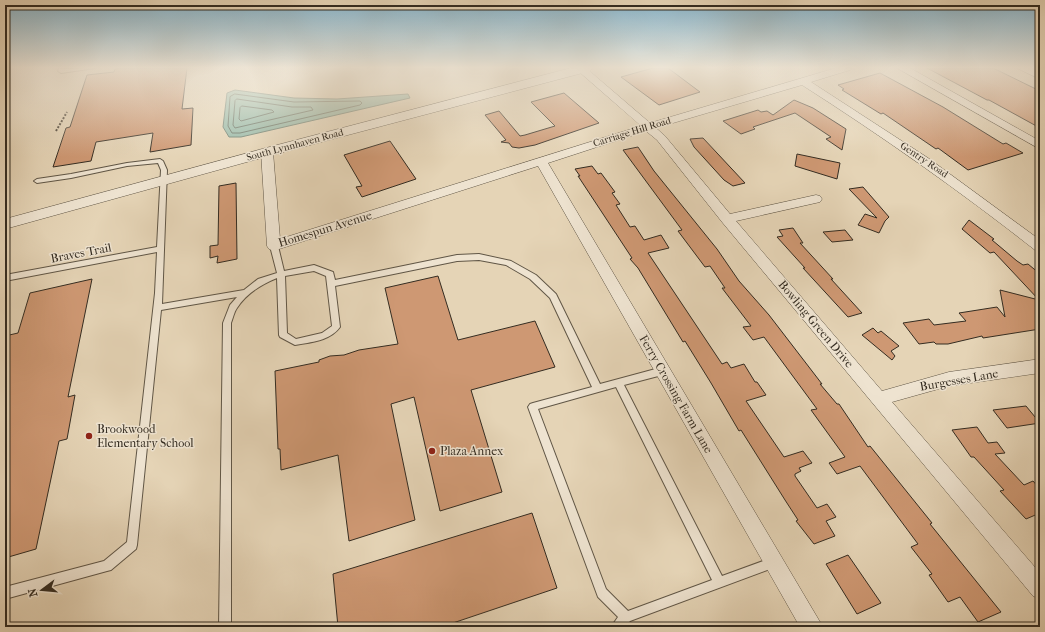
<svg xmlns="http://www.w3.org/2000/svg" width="1045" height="632" font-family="'IM FELL French Canon',serif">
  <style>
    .water { fill: #97b9a8; stroke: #6f8172 }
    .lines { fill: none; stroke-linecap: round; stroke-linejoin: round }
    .shore { stroke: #667264; stroke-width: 1 }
    .building { fill: #ce9873; stroke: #342c21 }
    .service-casing { stroke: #605646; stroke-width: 2 }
    .minor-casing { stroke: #605646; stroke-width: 1 }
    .tertiary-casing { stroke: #605646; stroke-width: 1 }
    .path { stroke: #342c21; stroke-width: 2; stroke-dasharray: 2 1.5; stroke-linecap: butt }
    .service { fill: #eee3d0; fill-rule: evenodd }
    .minor { fill: #eee3d0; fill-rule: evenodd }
    .tertiary { fill: #eee3d0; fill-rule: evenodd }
    .poi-dot { fill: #8f2418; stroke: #eee3d0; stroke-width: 1.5 }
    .labels { text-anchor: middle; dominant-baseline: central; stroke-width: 3; stroke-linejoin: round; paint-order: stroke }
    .far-street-label { font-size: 10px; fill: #342c21; stroke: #eee3d0 }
    .street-label { font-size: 12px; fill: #342c21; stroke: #eee3d0 }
    .poi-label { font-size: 12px; fill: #342c21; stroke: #eee3d0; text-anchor: start }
  </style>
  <rect width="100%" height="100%" fill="#e5d4b6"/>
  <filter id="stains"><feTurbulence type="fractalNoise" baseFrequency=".005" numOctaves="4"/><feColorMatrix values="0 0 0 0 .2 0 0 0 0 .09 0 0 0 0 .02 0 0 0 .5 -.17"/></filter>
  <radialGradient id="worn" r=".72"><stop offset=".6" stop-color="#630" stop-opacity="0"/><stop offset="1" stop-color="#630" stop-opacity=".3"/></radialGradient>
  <path class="water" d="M235,90L294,98L337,99L408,94L410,98L241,137H229L223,127L227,93Z"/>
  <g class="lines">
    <path class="shore" d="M235,94L294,102L360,101L362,103L360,105L240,133H232L228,126L230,97Z
      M237,99L292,107H311L313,110L235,128L233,125L235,101Z
      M242,106L272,110L274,112L241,121L239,119L240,108Z"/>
  </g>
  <path class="building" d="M122,68H187L182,109L193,108L191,145L150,152L153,133L96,142L91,161L53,167L66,128L70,127L87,75L114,72L115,69Z
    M653,68H668L700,92L659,105L621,77Z
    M927,68H993L1040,91V128L989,100H987Z
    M880,73L943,107L1003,144L1006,143L1023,153L968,170L938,148L936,149L883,113L881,114L842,90L844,89L838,85Z
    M564,93L599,123L535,145L519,148L512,147L509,143L501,142L506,140L485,115L499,111L520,136L525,135L555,126L531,102Z
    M794,100L813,108L846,129L842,150L826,139L831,137L795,113L753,127L755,129L741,134L723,121L758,110L761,112L767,111L773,115Z
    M703,138L745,183L733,186L724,180L694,147L690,139Z
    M390,141L416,179L362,197L356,187L362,186L344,155Z
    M638,147L654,171L717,249L739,281L769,315L822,384H820L837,404H839L868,447L870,446L932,523L930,524L1001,612L978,622L960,597L948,602L929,575L932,574L911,547L918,544L860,466L837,474L829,463L845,457L811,410L817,409L764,337L753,340L743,327L751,326L722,288H725L710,266L705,267L678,231L682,230L623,150Z
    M797,154L840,163L837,179L795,166Z
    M592,166L598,174L601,173L615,192L612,193L620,204L616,205L630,227L635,226L644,240L661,235L669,248L648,253L722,364L727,362L731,368L744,364L755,382H757L766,395L746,401L784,457L803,451L812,463L799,468L801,471L795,474V476L817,508L827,504L836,517L826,521L835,536L814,544L796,521L798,520L785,500L741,430L739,431L711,383L685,341L683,342L638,268L630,259L632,258L578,176H580L575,169Z
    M236,183L237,259L217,263L218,256L210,258V246L218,245L219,186Z
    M863,187L889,217L885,221L879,233L858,225L865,214L877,218L849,189Z
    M969,220L994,239L992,240L1017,261L1023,265L1028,264L1040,274V329L983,338L982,336L948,344H936L934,342L919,344L903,323L929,319L934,325L966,321L959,313L997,307L1005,317L1000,290L1039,300L994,252L990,253L962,229Z
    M793,228L803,243H800L833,279H831L862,313L848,317L803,268H805L777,237L783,236L779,230Z
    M845,230L853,240L832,242L823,232Z
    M438,276L458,340L535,321L555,367L471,390L502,492L440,511L414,397L391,404L415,520L349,541L338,455L281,470L280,449H278L275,371L319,362V360L330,356L344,355L359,350L398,344L385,288Z
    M92,279L68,397L75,395L67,439L59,441L36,549L5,558V336L18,333L30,293Z
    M873,328L878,333L881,331L899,346L891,351L895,356L892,360L862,335Z
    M1026,406L1040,423L1007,428L993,410Z
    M977,427L988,443L997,442L1005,453L995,454L1024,485L1033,481L1040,489V513L1026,519L1000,491L1004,490L974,457H971L952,430Z
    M532,513L557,588L441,627H338L333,574Z
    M848,555L881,603L857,614L826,564Z"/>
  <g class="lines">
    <defs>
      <path id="service" d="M59,68L64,69L95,68L61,73L58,71Z
        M160,159L163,161L167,170L162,304L244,290L258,279L277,273L270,246L274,244L278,246L284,271L314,265L333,272L335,280L457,255L479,254L511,261L536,275L556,294L600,384L663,367L666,368L667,371L666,374L624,385L722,576L774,557L778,558L779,562L778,566L630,621L625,627H611L618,617L598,597L528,407L530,404L533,403L592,387L550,298L530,279L506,265L479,260L457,261L335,286L340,327C330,341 311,342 295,345L280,337L279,335L277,278C262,284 246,294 237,308C234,312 233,318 231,323V627H219L223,323L230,305L237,297L161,310L137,545L136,549L111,570L107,571L5,599V587L104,561L127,542L155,293L157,252L5,281V275L157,247L161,170L158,163L127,166L71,178L37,183L34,181L37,179L71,174L127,163ZM314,271L326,276L332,326L322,333L296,339L287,333L285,276ZM616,387L712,580L628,611L606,589L538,409Z"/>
      <path id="minor" d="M575,68H586L650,123L836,68H852L850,70L811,82L928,158L1040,240V252L1035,250C960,191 882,136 802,85L656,128L665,136L730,214L816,195L820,196L822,199L820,202L736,221L882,391L949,372L1040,359V373L949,386L892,402L1040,573V599L1033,596L722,222L657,140L646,131L548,163L823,627H800L538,166L279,249L274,251L269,249L267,246L261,152L263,150H271L273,152L280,239L641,126Z
        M897,68H910L1040,141V149Z
        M1017,68H1031L1040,72V79Z"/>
      <path id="tertiary" d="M571,68H592L590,71L272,155L5,229V219L262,149Z"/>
    </defs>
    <use href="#service" class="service-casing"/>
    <use href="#minor" class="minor-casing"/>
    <use href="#tertiary" class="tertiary-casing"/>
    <path class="path" d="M56,131L67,112"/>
    <use href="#service" class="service"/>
    <use href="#minor" class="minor"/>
    <use href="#tertiary" class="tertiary"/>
  </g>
  <linearGradient id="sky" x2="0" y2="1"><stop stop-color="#87b6ce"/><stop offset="0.43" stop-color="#f3ecde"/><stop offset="1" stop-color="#f3ecde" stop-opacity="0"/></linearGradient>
  <rect width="1045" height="157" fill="url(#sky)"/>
  <g class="poi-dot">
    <circle cx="89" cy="436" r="4"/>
    <circle cx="432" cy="451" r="4"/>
  </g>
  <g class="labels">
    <g class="far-street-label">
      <text transform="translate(632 132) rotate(-17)">Carriage Hill Road</text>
      <text transform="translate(295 145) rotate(-15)">South Lynnhaven Road</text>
      <text transform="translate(924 160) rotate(34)">Gentry Road</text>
    </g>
    <g class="street-label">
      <text transform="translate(325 229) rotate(-17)">Homespun Avenue</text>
      <text transform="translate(81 253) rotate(-11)">Braves Trail</text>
      <text transform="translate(816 324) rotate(50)">Bowling Green Drive</text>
      <text transform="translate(959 380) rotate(-10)">Burgesses Lane</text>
      <text transform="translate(676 394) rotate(60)">Ferry Crossing Farm Lane</text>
    </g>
    <g class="poi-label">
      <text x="97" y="429">Brookwood<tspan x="97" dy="14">Elementary School</tspan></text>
      <text x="440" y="451">Plaza Annex</text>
    </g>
  </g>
  <rect width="1045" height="632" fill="none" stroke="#e5d4b6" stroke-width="20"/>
  <rect x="6" y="6" width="1033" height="620" fill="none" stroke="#342c21" stroke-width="2"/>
  <rect x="10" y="10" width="1025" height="612" fill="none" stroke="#342c21"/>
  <g transform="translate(42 590) rotate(254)" stroke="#eee3d0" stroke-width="3" paint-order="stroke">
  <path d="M0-3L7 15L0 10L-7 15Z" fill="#342c21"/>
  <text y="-6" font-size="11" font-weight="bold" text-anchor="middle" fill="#342c21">N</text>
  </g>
  <rect width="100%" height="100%" filter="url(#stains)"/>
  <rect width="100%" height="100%" fill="url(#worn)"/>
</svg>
